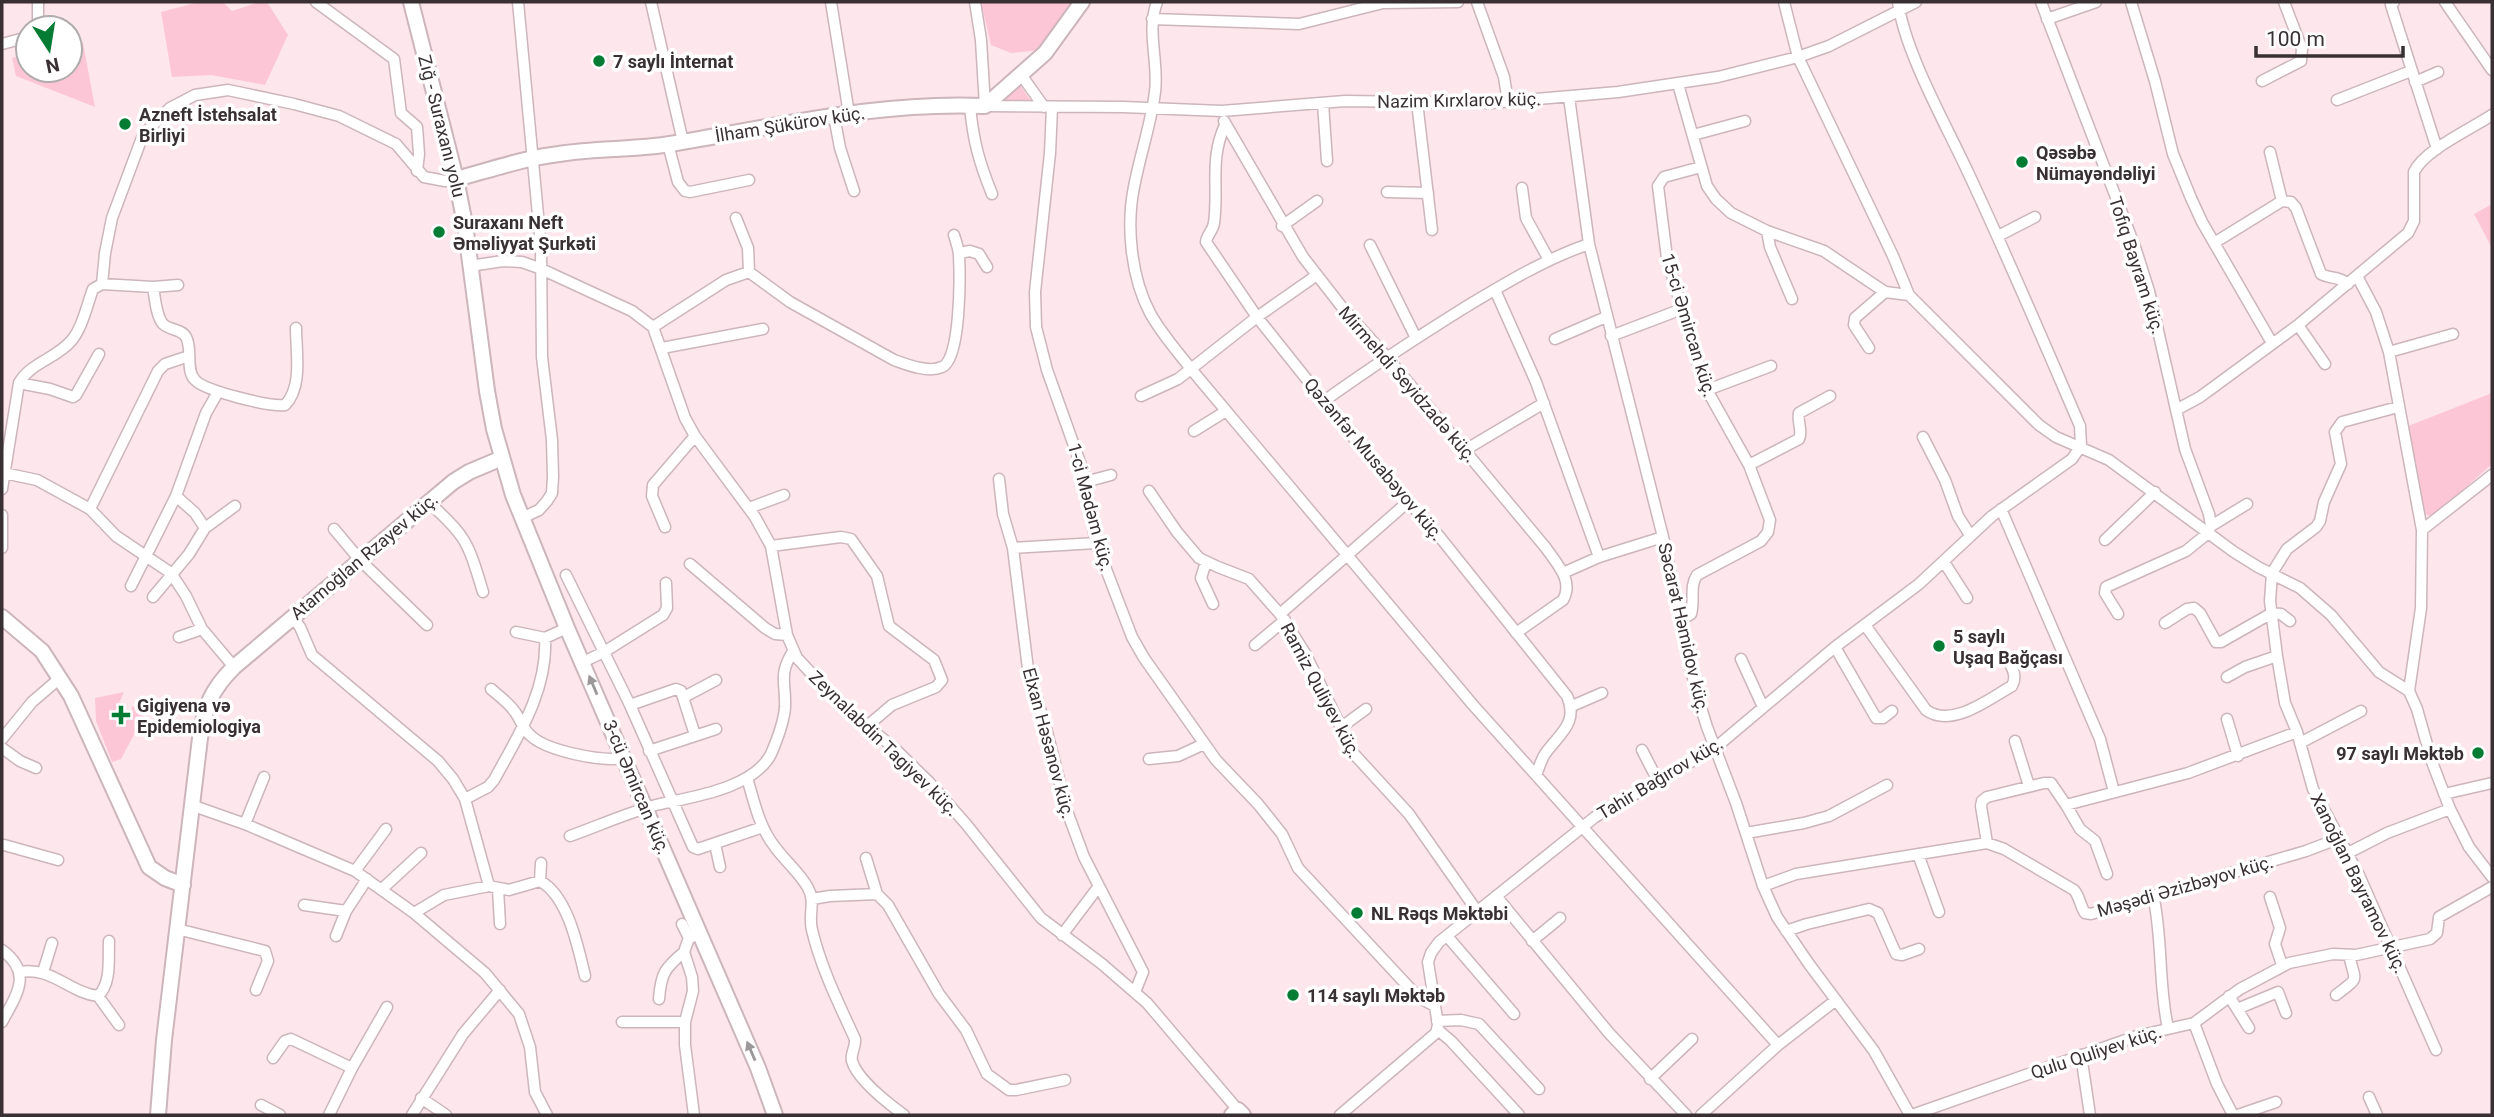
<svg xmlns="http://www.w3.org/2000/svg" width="2494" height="1117" font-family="Roboto,sans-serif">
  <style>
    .green { fill: #fdc6d6 }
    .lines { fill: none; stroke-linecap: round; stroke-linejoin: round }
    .street-casing { stroke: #ccb5bb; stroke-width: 13 }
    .secondary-casing { stroke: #ccb5bb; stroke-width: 18 }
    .street { stroke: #fff; stroke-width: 10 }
    .secondary { stroke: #fff; stroke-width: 14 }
    .oneway { fill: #9c9899 }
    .poi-dot { fill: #047c33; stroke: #fff; stroke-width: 2.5 }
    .labels { text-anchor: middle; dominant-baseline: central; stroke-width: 7; stroke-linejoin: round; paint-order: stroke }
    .poi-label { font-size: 18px; font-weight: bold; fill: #393033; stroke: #fff; text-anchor: start }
    .street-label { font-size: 18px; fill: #393033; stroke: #fff }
  </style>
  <rect width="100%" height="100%" fill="#fee6ed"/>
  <path class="green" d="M199,2H223L232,11L259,2H267L288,35L265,85L211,75L172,77L161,12Z
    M981,2H1077L1041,50L1011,53L991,45Z
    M83,43L95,107L16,76L12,58L28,54V70H70V46Z
    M1020,85L1032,103L1000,101Z
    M2492,204V248L2474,214Z
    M2492,393V464L2435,515L2430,516L2425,514L2406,427Z
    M124,692L112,719L125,724L133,706L146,712L121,759L112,762L96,721L95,698Z"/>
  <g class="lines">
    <defs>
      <path id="street" d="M316,2L394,59L401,113L417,127L419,154L417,171
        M518,2L541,247L542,357L552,440L553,477L552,493L547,501L539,510L522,518
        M651,2L683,142
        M831,2L849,114
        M975,2L981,40L985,106L1123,107L1222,111L1345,101L1491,103L1618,92L1718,77L1798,57L1829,46L1916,2
        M1157,2C1146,31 1159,62 1155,92C1151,124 1140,155 1134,187C1126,226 1131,277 1150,313C1161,333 1177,351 1191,369L1473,705L1778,1045
        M1477,2L1504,77L1508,102
        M1784,2L1798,57L1893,256L1909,295
        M2041,2L2135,247L2149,291L2185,449L2209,514L2211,526L2207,534L2186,551L2106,587L2105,593L2118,614
        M2131,2L2155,81L2173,154L2191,198L2202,222L2272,343
        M2394,2L2391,5L2437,149
        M2445,2L2492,70
        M1152,19L1299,24L1383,3L1458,2
        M2047,19L2096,2
        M35,28L38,21V2
        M2,44L28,37
        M1022,76L1044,107
        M2262,81L2301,61L2302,49L2284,2
        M2415,82L2438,72
        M1678,84L1707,186L1716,199L1731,213L1767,231L1824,251L1885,292L1909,295L2039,425L2056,437L2109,460L2234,552L2258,567L2300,588L2331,615L2379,672L2409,691L2417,709L2432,762L2450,809L2469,847L2492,877
        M1569,97L1589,244L1663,537L1696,692L1707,727L1736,803L1763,886L1777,917L1809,964L1874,1051L1910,1115
        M2337,100L2411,71
        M1417,102L1432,230
        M1323,103L1327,161
        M970,106C973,140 979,162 992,194
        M1052,108L1050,153L1035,292L1036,327L1047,370L1082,468L1096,543L1132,637L1144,658L1216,760L1258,804L1282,834L1298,868L1418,997L1435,1006
        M834,116L840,148L854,191
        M1224,121L1303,257L1345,311L1386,356L1546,548C1557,564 1574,581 1563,600L1516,633
        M1225,125C1209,160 1219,187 1214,223C1213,231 1207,234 1206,242L1257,317L1372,461L1439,536L1567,696C1579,723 1559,734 1545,754C1541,760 1539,768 1536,775
        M1693,135L1745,121
        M668,144L678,182L685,191L690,192L749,180
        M2270,152L2282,201
        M1522,188L1526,218L1549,260
        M1387,192L1428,193
        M1282,226L1317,201
        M1767,231L1770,247L1792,299
        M1998,236L2035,217
        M2214,243L2282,201L2291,202L2296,208L2321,274C2330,279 2339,276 2348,284
        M1370,245L1416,338
        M959,253L970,251L979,254L987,267
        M470,266L503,261L522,262L539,268L632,311L653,327L685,418L695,436L755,517L771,546L787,635L797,658L842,706L893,747L929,782L966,824L1041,918L1102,964L1147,1003L1238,1110
        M749,272L790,302L894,360C908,365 928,373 942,367C961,360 960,275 959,256C959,249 956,242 954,235
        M2357,276L2376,312L2389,352L2422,530L2421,608L2409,691
        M102,284L105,253L112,218L143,135L170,108L195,95L228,90L294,104L339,116L396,144L424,177L445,181L456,179
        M153,287C155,297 156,316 163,324C169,330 182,329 186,337C193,349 185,370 195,380C205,391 270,407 285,405C303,387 296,352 296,328
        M1495,290L1536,382L1599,557
        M2298,325L2325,364
        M653,327L726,280L749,272L748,248L736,218
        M1611,336L1682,309
        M1555,339L1606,317
        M662,348L763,329
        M1869,348L1854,325L1855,318L1885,292
        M2389,352L2453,334
        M19,383L50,389L73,397L76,395L99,354
        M1707,390L1771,366
        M1141,396L1178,379L1257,317L1317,275
        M1324,401C1370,368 1416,338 1464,308C1504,284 1545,259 1589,244
        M2398,407L2342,422L2335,432L2341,464L2324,502L2320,521L2316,527L2287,549L2272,573L2270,601L2277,656L2285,703L2297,732L2313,789L2359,875L2436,1050
        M2176,410L2200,397L2298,325L2408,233L2414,221V172C2424,150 2471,129 2492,115
        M1194,431L1226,411
        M1923,437L1945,480L1958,516L1970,535
        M1465,450L1544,403
        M1749,465L1799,439C1803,431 1797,422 1799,413L1830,396
        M4,473L37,480L90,509L116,536L171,573L186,596L202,629L234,667
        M999,479L1003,514L1013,548L1028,669L1047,732L1067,811L1084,857L1143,972L1135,992
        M1085,482L1111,475
        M2,489L19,383C30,363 57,358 71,341C82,329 87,305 93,289L102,284L153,287L178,285
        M1149,491L1177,532L1199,558L1218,567L1249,579L1280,614L1305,653L1354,754L1409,814L1477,911
        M176,496L195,513L205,528
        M428,502C467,536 468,543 483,592
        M749,508L784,495
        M90,509L158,371L165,364L189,356
        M2001,509L2100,739L2114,792
        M2,515V548
        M2211,526L2247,504
        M665,527L652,496L653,485L695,436
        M334,529L360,560L427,625
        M2422,530L2492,475
        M2105,540L2155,492
        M771,546L841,537L851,539L877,576L889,626L934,660L942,680L936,687L892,705L866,727
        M1013,548L1096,543
        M1206,562L1201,578L1213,604
        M1944,562L1967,598
        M690,564L765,628L775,634L787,635
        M1563,573L1599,557L1663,537
        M566,575L630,705L693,847L698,849L763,827
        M131,586L176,496L206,413L218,392
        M153,597L189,554L205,528L235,506
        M1280,614L1409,501
        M292,617L300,627L312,655L438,761L453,779L465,799L489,886
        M1681,620L1691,614C1695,600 1689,587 1697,575L1761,541L1768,532L1770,520L1749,465L1707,390L1700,371L1667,258L1658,186L1664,177L1701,167
        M2165,623L2187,609L2194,608L2200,613L2216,642H2221L2272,613L2281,614L2290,621
        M1865,625L1926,710C1952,729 1990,698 2012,686C2018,675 2011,666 2006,657
        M516,632L545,638
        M179,637L202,629
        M1255,645L1285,620
        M1835,647L1876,718H1883L1892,711
        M1741,659L1763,707
        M583,662L604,652L663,615L667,608L666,583
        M2227,677L2245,667L2277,656
        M491,689C499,696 509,703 515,712C521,720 522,728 530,735C546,751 602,762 624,758
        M684,697L716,680
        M630,705L676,689L681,691L695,735
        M1572,706L1602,693
        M2227,719L2238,756
        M1340,728L1366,709
        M2,739L32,702L60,678
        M2015,741L2029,786
        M2300,743L2361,711
        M2,748L20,761L36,768
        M1642,750L1658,781
        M649,751L716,729
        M1149,759L1178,756L1204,744
        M747,778C754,801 759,827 775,847C785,861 800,873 808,888C816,902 808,915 812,930C821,968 839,1004 855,1039C856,1048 850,1053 852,1061C857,1079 889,1104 904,1115
        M2444,794L2492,783
        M465,799L488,787L494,780C518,736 548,690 545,638L567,628
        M191,805L245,824L355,871L414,913L485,973L519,1014L530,1047L535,1092L547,1115
        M2066,805L2080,829L2095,841L2107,874
        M245,824L264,777
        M1746,833L1804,823L1829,816L1887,785
        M570,836C598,826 627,813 656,805C691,797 753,789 771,754C777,740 784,723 785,707C786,681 778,676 793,651
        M1987,843L1981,806L1982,801L1987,797L2044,783H2051L2066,805L2188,773L2297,732
        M715,844L720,867
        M4,845L58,860
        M2348,853L2387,833L2450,809
        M1918,854L1939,912
        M866,858L877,894
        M355,871L386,829
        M540,881L541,863
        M1763,886L1796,874L1987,843L2004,849L2074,890C2080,897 2080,906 2085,913L2091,914L2306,851L2340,838
        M382,889L421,853
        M498,889L500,924
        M2153,895C2163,938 2158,984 2168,1028
        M1496,896L1609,1033L1686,1115
        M2270,897L2280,928L2275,944L2282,965
        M812,899L830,896L877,894L888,905L939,994L966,1030L987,1074L1009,1090H1016L1065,1080
        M304,905L346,911L367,879
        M414,913L444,895L489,886L509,890L540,881C568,896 578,947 585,976
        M682,924L689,938
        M177,929L265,951L268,961L256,990
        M1786,931L1807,924L1869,909L1878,913L1896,954L1902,955L1919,949
        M1062,935L1099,886
        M336,936L346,911
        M1447,936L1514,1014
        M1532,941L1560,918
        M2,950C33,973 17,994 2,1022
        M20,972C51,966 70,993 98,996C112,983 108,958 109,941
        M43,972L52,943
        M2336,995C2361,976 2355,983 2349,955
        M98,996L119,1025
        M2229,996L2249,1028
        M659,999C661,973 665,968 684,952
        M2237,1009L2278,992L2286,1013
        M1437,1021L1461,1020L1479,1024L1539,1089
        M622,1022H685
        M2194,1023L2217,1084L2233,1115
        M1438,1030L1451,1041L1519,1115
        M2081,1055L2090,1115
        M273,1058L285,1041L291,1039L352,1068
        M1650,1079L1692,1039
        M2369,1097L2377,1115
        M421,1098L446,1115
        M261,1105L280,1115
        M329,1115L352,1068L387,1007
        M412,1115L463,1034L500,990
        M694,1115L685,1045V1022L693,991L692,977L684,952L689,938L700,934
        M1340,1115L1436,1033L1438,1025L1428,962L1431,953L1439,942L1595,817L1715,748L1835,647L1919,584L1992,516L2072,459L2081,446L2080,426C2043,340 2006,253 1966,168C1944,121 1905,52 1898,2
        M1701,1115L1778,1045L1836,1000
        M1912,1115L2137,1036L2194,1023L2240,989L2289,963L2333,954L2356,955L2430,939L2437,933L2439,917L2492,887
        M2238,1115L2276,1102"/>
      <path id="secondary" d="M411,2L456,179L465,224L487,391L494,429L513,495L567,628L758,1068L775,1115
        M456,179C490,170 524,158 559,154C596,148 633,150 670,144C774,127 879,101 985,106L1045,53L1082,2
        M2,617L42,651L71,696L149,867L165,878L183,885
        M158,1115L164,1040L200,738C205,706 211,690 234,667L453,482L469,472L502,458
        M1232,1115L1238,1110L1243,1115"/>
    </defs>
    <use href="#street" class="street-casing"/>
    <use href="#secondary" class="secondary-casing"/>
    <use href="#street" class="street"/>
    <use href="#secondary" class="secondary"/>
  </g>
  <defs><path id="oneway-solid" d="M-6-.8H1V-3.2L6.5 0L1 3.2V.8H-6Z" transform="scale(1.75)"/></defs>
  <g class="oneway">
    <use href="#oneway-solid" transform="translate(593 685) rotate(-113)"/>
    <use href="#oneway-solid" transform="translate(751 1051) rotate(-113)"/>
  </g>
  <g class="poi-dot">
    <circle cx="599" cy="61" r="7"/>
    <circle cx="125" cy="124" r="7"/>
    <circle cx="2022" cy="162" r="7"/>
    <circle cx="439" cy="232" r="7"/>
    <circle cx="1939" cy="646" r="7"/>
    <path d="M117.5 704.5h7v7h7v7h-7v7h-7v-7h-7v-7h7z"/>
    <circle cx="2478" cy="753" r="7"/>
    <circle cx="1357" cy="913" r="7"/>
    <circle cx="1293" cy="995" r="7"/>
  </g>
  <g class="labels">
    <g class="poi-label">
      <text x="613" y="61">7 saylı İnternat</text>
      <text x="139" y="114">Azneft İstehsalat<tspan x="139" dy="21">Birliyi</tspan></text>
      <text x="2036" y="152">Qəsəbə<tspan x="2036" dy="21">Nümayəndəliyi</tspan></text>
      <text x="453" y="222">Suraxanı Neft<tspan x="453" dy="21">Əməliyyat Şurkəti</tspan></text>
      <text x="1953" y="636">5 saylı<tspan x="1953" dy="21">Uşaq Bağçası</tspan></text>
      <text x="137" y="705">Gigiyena və<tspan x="137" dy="21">Epidemiologiya</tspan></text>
      <text x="2464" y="753" text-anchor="end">97 saylı Məktəb</text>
      <text x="1371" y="913">NL Rəqs Məktəbi</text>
      <text x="1307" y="995">114 saylı Məktəb</text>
    </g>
    <g class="street-label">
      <text transform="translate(1459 100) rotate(-1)">Nazim Kırxlarov küç.</text>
      <text transform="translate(790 124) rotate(-9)">İlham Şükürov küç.</text>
      <text transform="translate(442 126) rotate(76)">Zığ - Suraxanı yolu</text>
      <text transform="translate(2137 265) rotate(72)">Tofiq Bayram küç.</text>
      <text transform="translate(1689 325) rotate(73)">15-ci Əmircan küç.</text>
      <text transform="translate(1408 384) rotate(49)">Mirmehdi Seyidzadə küç.</text>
      <text transform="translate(1374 459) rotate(50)">Qəzənfər Musabəyov küç.</text>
      <text transform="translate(1091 507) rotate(75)">1-ci Mədəm küç.</text>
      <text transform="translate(364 556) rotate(-40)">Atamoğlan Rzayev küç.</text>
      <text transform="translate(1684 628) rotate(77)">Səcarət Həmidov küç.</text>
      <text transform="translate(1321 690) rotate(62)">Ramiz Quliyev küç.</text>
      <text transform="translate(884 743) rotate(44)">Zeynalabdin Tagiyev küç.</text>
      <text transform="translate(1049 743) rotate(75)">Elxan Həsənov küç.</text>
      <text transform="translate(1660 778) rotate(-31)">Tahir Bağırov küç.</text>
      <text transform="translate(637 787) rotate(67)">3-cü Əmircan küç.</text>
      <text transform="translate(2359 883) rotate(64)">Xanoğlan Bayramov küç.</text>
      <text transform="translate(2185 886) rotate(-16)">Məşədi Əzizbəyov küç.</text>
      <text transform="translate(2096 1052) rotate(-18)">Qulu Quliyev küç.</text>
    </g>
  </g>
  <rect width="2494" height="1117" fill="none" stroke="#393033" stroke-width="7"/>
  <g transform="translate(49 49) rotate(168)"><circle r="33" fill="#ffffff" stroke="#b0acad" stroke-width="2"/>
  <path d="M0-5L12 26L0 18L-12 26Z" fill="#047c33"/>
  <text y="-10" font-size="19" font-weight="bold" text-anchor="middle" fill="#393033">N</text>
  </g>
  <path d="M2256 46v10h147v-10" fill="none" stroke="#393033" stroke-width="3.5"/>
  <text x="2266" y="46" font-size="21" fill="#393033" stroke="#ffffff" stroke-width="5" paint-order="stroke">100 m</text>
</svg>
